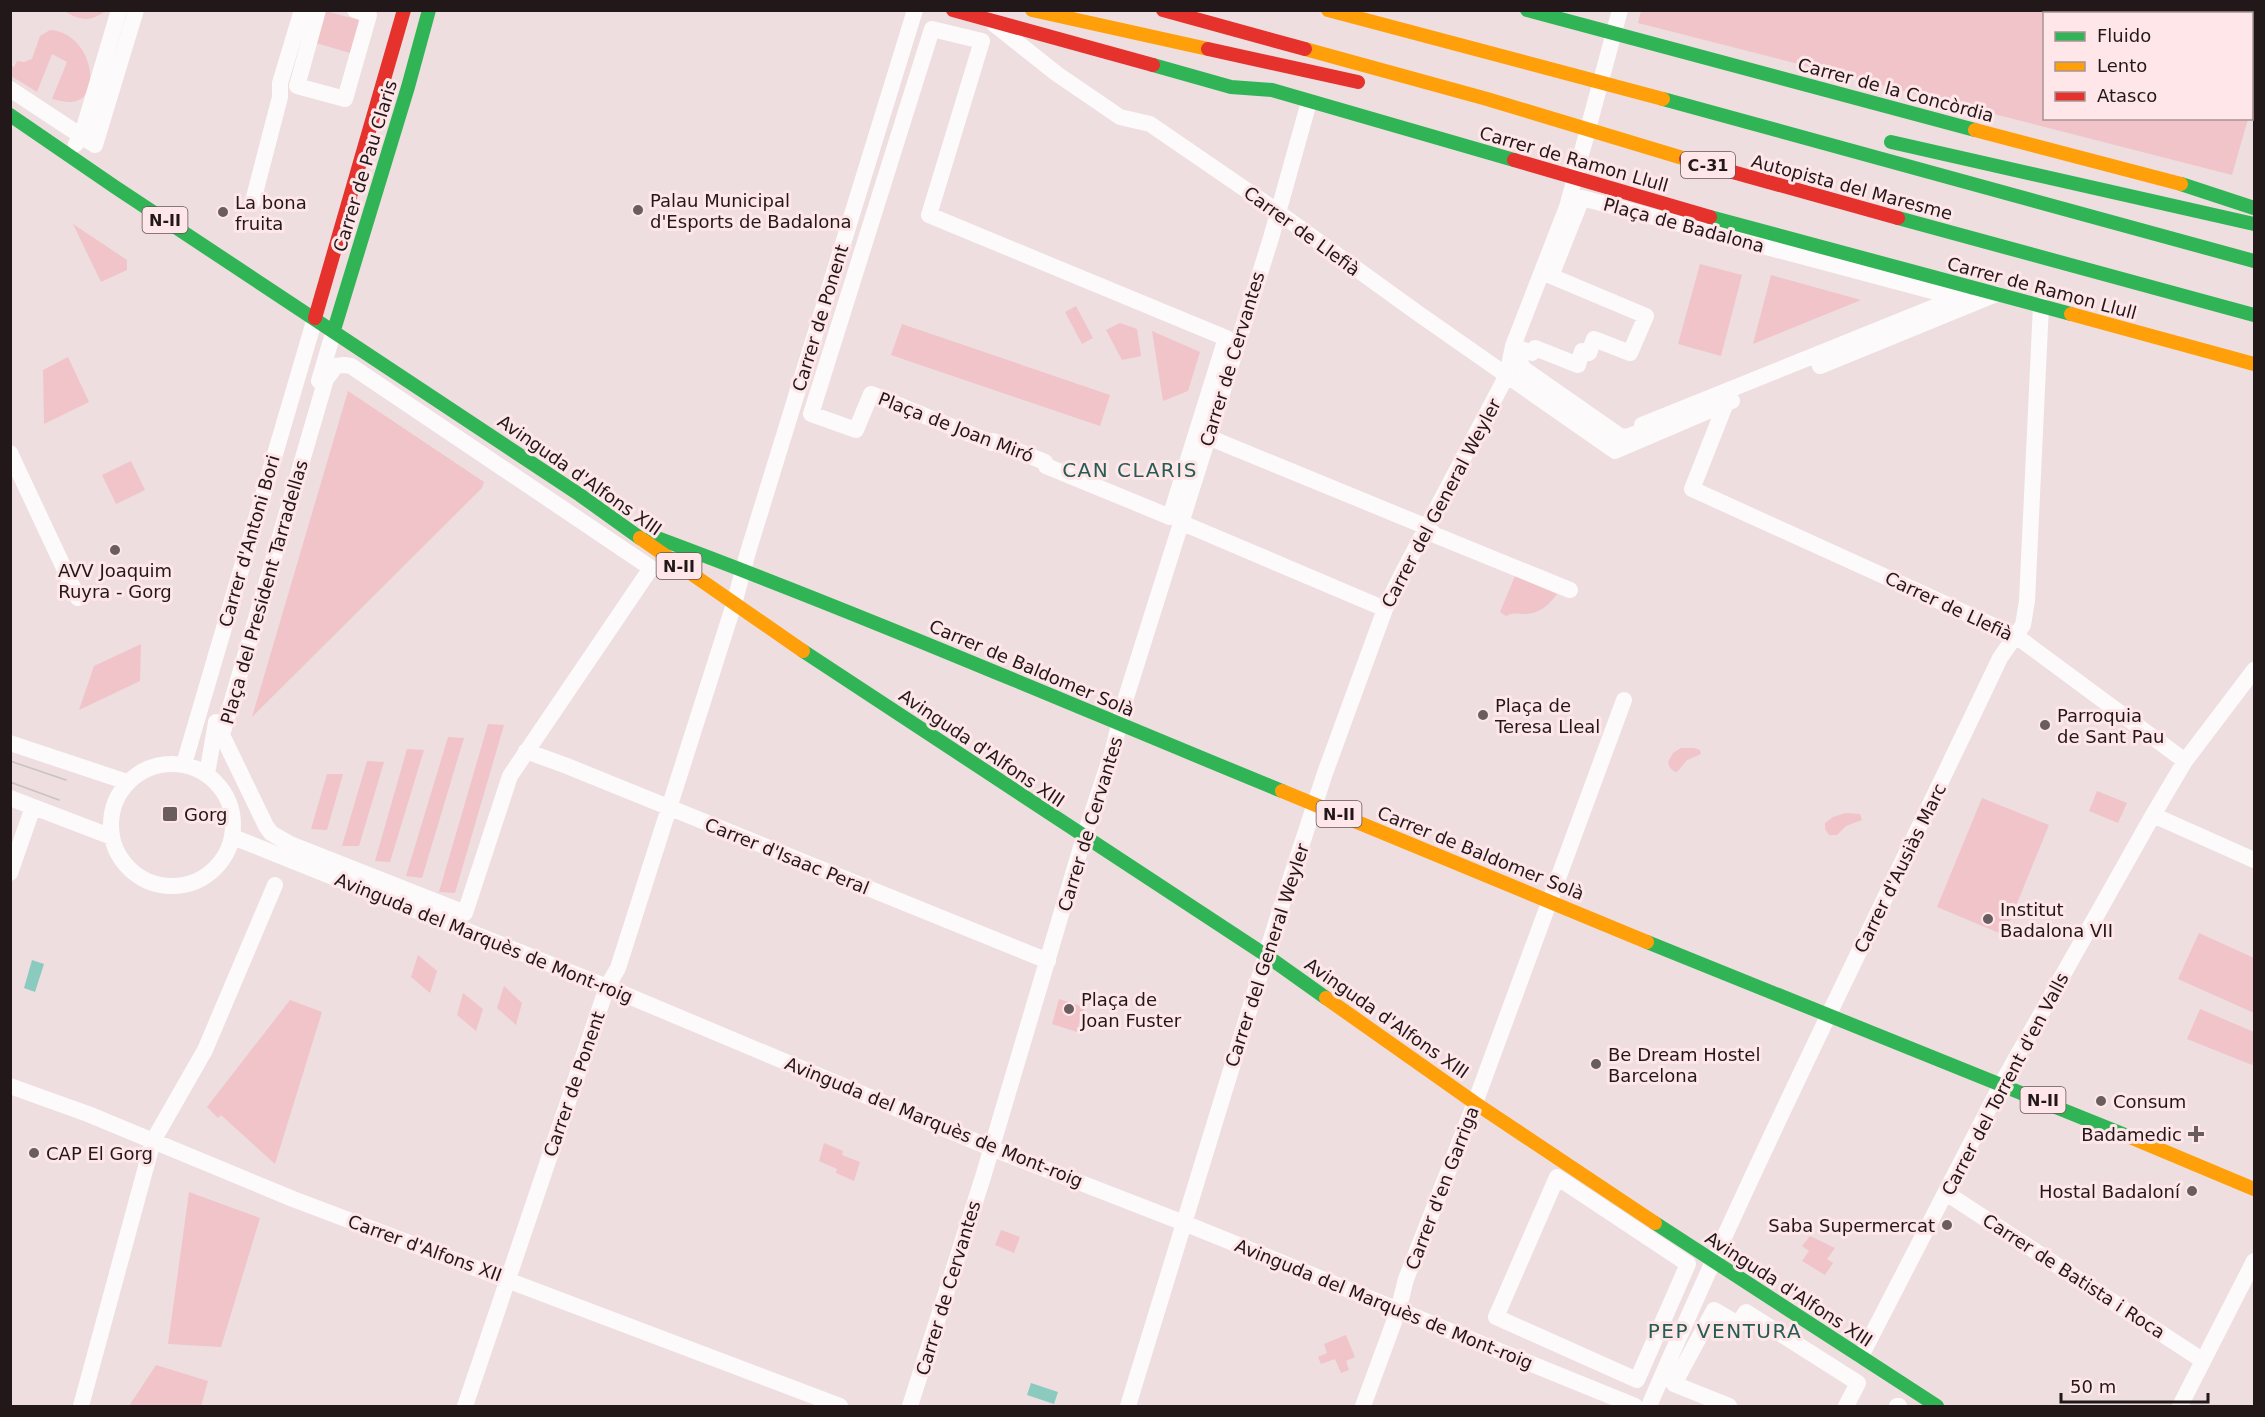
<svg xmlns="http://www.w3.org/2000/svg" width="2265" height="1417" font-family="'DejaVu Sans',sans-serif">
  <style>
    .green { fill: #f0c4c9 }
    .water { fill: #8bcabf }
    .lines { fill: none; stroke-linecap: round; stroke-linejoin: round }
    .street { stroke: #fcfafa; stroke-width: 16 }
    .fast { stroke: #30b455; stroke-width: 14 }
    .slow { stroke: #ff9f0a; stroke-width: 14 }
    .jam { stroke: #e5322d; stroke-width: 14 }
    .tram { stroke: #c7c2c3; stroke-width: 1.5 }
    .poi-dot { fill: #6a5d5f; stroke: #ffe6e8; stroke-width: 2 }
    .labels { text-anchor: middle; dominant-baseline: central; stroke-width: 6; stroke-linejoin: round; paint-order: stroke }
    .shield { fill: #ffe6e8; stroke: #655657; stroke-width: 1.5 }
    .shield-label { font-size: 16px; font-weight: bold; fill: #231819 }
    .street-label { font-size: 18px; fill: #231819; stroke: #ffe6e8 }
    .poi-label { font-size: 18px; fill: #231819; stroke: #ffe6e8; text-anchor: start }
    .neighbourhood-label { font-size: 20px; letter-spacing: 1.5px; fill: #255d54; stroke: #ffe6e8 }
  </style>
  <rect width="100%" height="100%" fill="#eedee0"/>
  <path class="green" d="M65,11V10L105,11C92,22 79,21 65,11Z
    M325,11L360,20L350,53L316,43Z
    M1641,11H2254V92L2252,104V14H2044V118L2248,119L2232,175L1638,23Z
    M50,30C94,33 104,102 70,102C65,102 58,100 52,99L67,62L52,54L37,92L11,76V66L14,67L17,61L24,62L32,59L40,36Z
    M73,224L127,260V270L101,282Z
    M1700,264L1742,275L1721,356L1678,344Z
    M1771,275L1861,300L1753,344Z
    M1076,306L1093,338L1082,344L1065,312Z
    M1120,323L1137,329L1141,356L1122,360L1106,330Z
    M902,324L1110,395L1100,426L891,355Z
    M1152,331L1200,352L1188,391L1163,401Z
    M68,357L89,402L44,424L43,370Z
    M348,391L484,482L482,488L252,717Z
    M131,461L145,490L116,504L102,475Z
    M1515,576L1557,594C1549,605 1539,614 1525,614C1516,614 1514,612 1506,616L1500,612Z
    M141,644L140,681L79,710L94,666Z
    M488,724L504,725L455,893L439,892Z
    M448,737L464,738L422,878L406,876Z
    M1681,748H1694L1700,750L1701,754L1687,760L1678,771L1675,772L1670,768L1668,762L1673,753Z
    M407,749L424,750L390,862L375,861Z
    M367,761L384,762L359,846H342Z
    M327,774H343L327,830L311,829Z
    M2097,791L2127,803L2118,823L2089,811Z
    M1982,798L2049,825L2004,935L1937,907Z
    M1846,813L1860,814L1862,820L1846,826L1837,835H1829L1825,829V823L1833,817Z
    M2199,933L2254,958V1013L2178,979Z
    M418,955L437,971L430,993L411,977Z
    M504,986L522,1003L516,1025L497,1008Z
    M463,993L483,1009L476,1031L457,1015Z
    M1059,999L1084,1007L1077,1032L1052,1024Z
    M290,1000L322,1012L275,1164L221,1115L218,1118L207,1107Z
    M2200,1009L2254,1032V1058L2252,1065L2187,1039Z
    M824,1143L843,1151L842,1155L860,1162L854,1181L836,1173L837,1169L819,1161Z
    M189,1192L260,1218L221,1347L168,1344Z
    M1001,1230L1020,1237L1014,1253L995,1245Z
    M1810,1236L1835,1248L1827,1259L1833,1263L1825,1275L1802,1261L1809,1251L1802,1246Z
    M1346,1335L1355,1357L1346,1361L1349,1370L1341,1373L1335,1359L1321,1364L1318,1357L1327,1353L1324,1344Z
    M156,1365L208,1381L201,1406H129Z"/>
  <path class="water" d="M32,960L44,964L35,992L24,988Z
    M1031,1383L1058,1392L1054,1404L1027,1395Z"/>
  <g class="lines">
    <path class="street" d="M318,10L297,86L345,99L369,15L355,10
      M994,24L1057,74L1120,117L1150,124L1268,205L1419,314L1615,451L1732,401
      M932,29L982,41L929,215L1226,338L1170,517L1046,466L1045,462L993,441L992,443L871,394L856,430L811,414Z
      M10,89L95,145L136,10
      M76,144L83,131L119,10
      M1582,198L1962,299L1965,301L1942,311L1937,306L1642,425L1641,431L1627,437L1620,436L1524,369L1519,361L1521,349L1532,353L1535,348L1578,365L1582,351L1589,353L1594,339L1630,353L1646,316L1551,276Z
      M253,201L280,97V83L302,10
      M344,365L351,366L651,568L510,776L465,913L290,844L271,833L266,826L222,735L326,379L336,366Z
      M1820,366L1996,294
      M319,381L334,330
      M1726,403L1692,489L2016,636L2185,761
      M1208,437L1427,527L1435,535L1570,590
      M10,453L78,598
      M1180,522L1385,609
      M10,743L127,782
      M526,751L567,766L1048,961
      M111 825a61 61 0 1 1 122 0a61 61 0 1 1-122 0Z
      M184,764L315,318
      M207,774L216,722
      M10,798L112,837
      M2153,815L2254,860
      M233,837L607,987L991,1148L1184,1223L1635,1406
      M10,873L33,807
      M10,1086L88,1114L293,1199L840,1406
      M1557,1177L1688,1264L1637,1380L1496,1317Z
      M1946,1193L2202,1360
      M1861,1356L2002,1083L2153,815L2185,761L2254,670
      M81,1406L153,1141L205,1050L275,885
      M465,1406L607,987L618,968L734,604L748,552L915,10
      M910,1406L983,1177L1084,837L1113,750L1123,707L1271,238L1309,102
      M1128,1406L1276,923L1325,773L1385,609L1402,574L1507,375L1513,346L1567,207L1620,10
      M1363,1406L1398,1311L1406,1279L1475,1103L1624,700
      M1649,1406C1758,1153 1882,907 2000,658L2023,625L2027,601L2041,305
      M1729,1406L1674,1384L1714,1310L1738,1324L1746,1312L1858,1383L1846,1406
      M1897,1406H1899
      M2180,1406L2254,1261"/>
    <path class="fast" d="M1527,10L1975,130
      M1153,65L1231,87L1272,90L1514,160
      M1663,99L2254,261
      M10,115L115,187L580,495L640,538
      M1891,142L2254,224
      M2181,184L2254,208
      M1710,217L2071,314
      M1898,218L2254,315
      M334,330L408,87L429,10
      M652,536C865,615 1072,705 1282,791
      M803,651L1267,956L1326,998
      M1647,942L2130,1137
      M1655,1223L1937,1406"/>
    <path class="slow" d="M1032,10L1208,49
      M1328,10L1663,99
      M1305,49L1487,99L1686,159
      M1975,130L2181,184
      M2071,314L2254,364
      M640,538L803,651
      M1282,791L1647,942
      M1326,998L1475,1103L1655,1223
      M2130,1137L2254,1189"/>
    <path class="jam" d="M953,10L1153,65
      M1163,10L1305,49
      M1208,49L1358,82
      M1686,159L1898,218
      M1514,160L1710,217
      M315,318L404,10"/>
    <path class="tram" d="M10,761L66,780
      M10,782L59,800"/>
  </g>
  <g class="poi-dot">
    <circle cx="638" cy="210" r="6"/>
    <circle cx="223" cy="212" r="6"/>
    <circle cx="115" cy="550" r="6"/>
    <circle cx="1483" cy="715" r="6"/>
    <circle cx="2045" cy="725" r="6"/>
    <rect x="162" y="806" width="16" height="16" rx="3"/>
    <circle cx="1988" cy="919" r="6"/>
    <circle cx="1069" cy="1009" r="6"/>
    <circle cx="1596" cy="1064" r="6"/>
    <circle cx="2101" cy="1101" r="6"/>
    <path d="M2193 1125h6v6h6v6h-6v6h-6v-6h-6v-6h6z"/>
    <circle cx="34" cy="1153" r="6"/>
    <circle cx="2192" cy="1191" r="6"/>
    <circle cx="1947" cy="1225" r="6"/>
  </g>
  <g class="labels">
    <g class="shield">
      <rect x="1681" y="152" width="54" height="26" rx="4.5"/>
      <rect x="142.5" y="207" width="45" height="26" rx="4.5"/>
      <rect x="656.5" y="553" width="45" height="26" rx="4.5"/>
      <rect x="1316.5" y="801" width="45" height="26" rx="4.5"/>
      <rect x="2020.5" y="1087" width="45" height="26" rx="4.5"/>
    </g>
    <g class="shield-label">
      <text x="1708" y="165">C-31</text>
      <text x="165" y="220">N-II</text>
      <text x="679" y="566">N-II</text>
      <text x="1339" y="814">N-II</text>
      <text x="2043" y="1100">N-II</text>
    </g>
    <g class="street-label">
      <text transform="translate(1896 90) rotate(15)">Carrer de la Concòrdia</text>
      <text transform="translate(1574 159) rotate(16)">Carrer de Ramon Llull</text>
      <text transform="translate(365 166) rotate(-73)">Carrer de Pau Claris</text>
      <text transform="translate(1852 187) rotate(15)">Autopista del Maresme</text>
      <text transform="translate(1684 225) rotate(15)">Plaça de Badalona</text>
      <text transform="translate(1302 231) rotate(36)">Carrer de Llefià</text>
      <text transform="translate(2042 288) rotate(15)">Carrer de Ramon Llull</text>
      <text transform="translate(820 318) rotate(-73)">Carrer de Ponent</text>
      <text transform="translate(1232 359) rotate(-73)">Carrer de Cervantes</text>
      <text transform="translate(956 427) rotate(21)">Plaça de Joan Miró</text>
      <text transform="translate(580 475) rotate(35)">Avinguda d'Alfons XIII</text>
      <text transform="translate(1441 503) rotate(-62)">Carrer del General Weyler</text>
      <text transform="translate(249 541) rotate(-74)">Carrer d'Antoni Bori</text>
      <text transform="translate(264 592) rotate(-74)">Plaça del President Tarradellas</text>
      <text transform="translate(1949 606) rotate(25)">Carrer de Llefià</text>
      <text transform="translate(1032 668) rotate(23)">Carrer de Baldomer Solà</text>
      <text transform="translate(982 748) rotate(34)">Avinguda d'Alfons XIII</text>
      <text transform="translate(1090 824) rotate(-73)">Carrer de Cervantes</text>
      <text transform="translate(1481 853) rotate(22)">Carrer de Baldomer Solà</text>
      <text transform="translate(787 856) rotate(22)">Carrer d'Isaac Peral</text>
      <text transform="translate(1900 868) rotate(-64)">Carrer d'Ausiàs Marc</text>
      <text transform="translate(484 938) rotate(22)">Avinguda del Marquès de Mont-roig</text>
      <text transform="translate(1267 955) rotate(-72)">Carrer del General Weyler</text>
      <text transform="translate(1387 1018) rotate(35)">Avinguda d'Alfons XIII</text>
      <text transform="translate(574 1084) rotate(-71)">Carrer de Ponent</text>
      <text transform="translate(2005 1084) rotate(-62)">Carrer del Torrent d'en Valls</text>
      <text transform="translate(934 1122) rotate(22)">Avinguda del Marquès de Mont-roig</text>
      <text transform="translate(1442 1188) rotate(-69)">Carrer d'en Garriga</text>
      <text transform="translate(425 1248) rotate(20)">Carrer d'Alfons XII</text>
      <text transform="translate(2074 1276) rotate(33)">Carrer de Batista i Roca</text>
      <text transform="translate(948 1288) rotate(-73)">Carrer de Cervantes</text>
      <text transform="translate(1789 1289) rotate(33)">Avinguda d'Alfons XIII</text>
      <text transform="translate(1384 1304) rotate(22)">Avinguda del Marquès de Mont-roig</text>
    </g>
    <g class="poi-label">
      <text x="650" y="200">Palau Municipal<tspan x="650" dy="21">d'Esports de Badalona</tspan></text>
      <text x="235" y="202">La bona<tspan x="235" dy="21">fruita</tspan></text>
      <text x="115" y="570" text-anchor="middle">AVV Joaquim<tspan x="115" dy="21">Ruyra - Gorg</tspan></text>
      <text x="1495" y="705">Plaça de<tspan x="1495" dy="21">Teresa Lleal</tspan></text>
      <text x="2057" y="715">Parroquia<tspan x="2057" dy="21">de Sant Pau</tspan></text>
      <text x="184" y="814">Gorg</text>
      <text x="2000" y="909">Institut<tspan x="2000" dy="21">Badalona VII</tspan></text>
      <text x="1081" y="999">Plaça de<tspan x="1081" dy="21">Joan Fuster</tspan></text>
      <text x="1608" y="1054">Be Dream Hostel<tspan x="1608" dy="21">Barcelona</tspan></text>
      <text x="2113" y="1101">Consum</text>
      <text x="2182" y="1134" text-anchor="end">Badamedic</text>
      <text x="46" y="1153">CAP El Gorg</text>
      <text x="2180" y="1191" text-anchor="end">Hostal Badaloní</text>
      <text x="1935" y="1225" text-anchor="end">Saba Supermercat</text>
    </g>
    <g class="neighbourhood-label">
      <text x="1130" y="470">CAN CLARIS</text>
      <text x="1725" y="1331">PEP VENTURA</text>
    </g>
  </g>
  <rect width="2265" height="1417" fill="none" stroke="#231819" stroke-width="24"/>
  <rect x="2043" y="12" width="210" height="108" fill="#ffe6e8" stroke="#a79495" stroke-width="1.5"/>
  <rect x="2055" y="32" width="30" height="9" fill="#30b455" stroke="#a79495" stroke-width="1.5"/>
  <text x="2097" y="42" font-size="18" fill="#231819">Fluido</text>
  <rect x="2055" y="62" width="30" height="9" fill="#ff9f0a" stroke="#a79495" stroke-width="1.5"/>
  <text x="2097" y="72" font-size="18" fill="#231819">Lento</text>
  <rect x="2055" y="92" width="30" height="9" fill="#e5322d" stroke="#a79495" stroke-width="1.5"/>
  <text x="2097" y="102" font-size="18" fill="#231819">Atasco</text>
  <path d="M2061 1393v9h147v-9" fill="none" stroke="#231819" stroke-width="3"/>
  <text x="2070" y="1393" font-size="18" fill="#231819" stroke="#ffe6e8" stroke-width="4.5" paint-order="stroke">50 m</text>
</svg>
